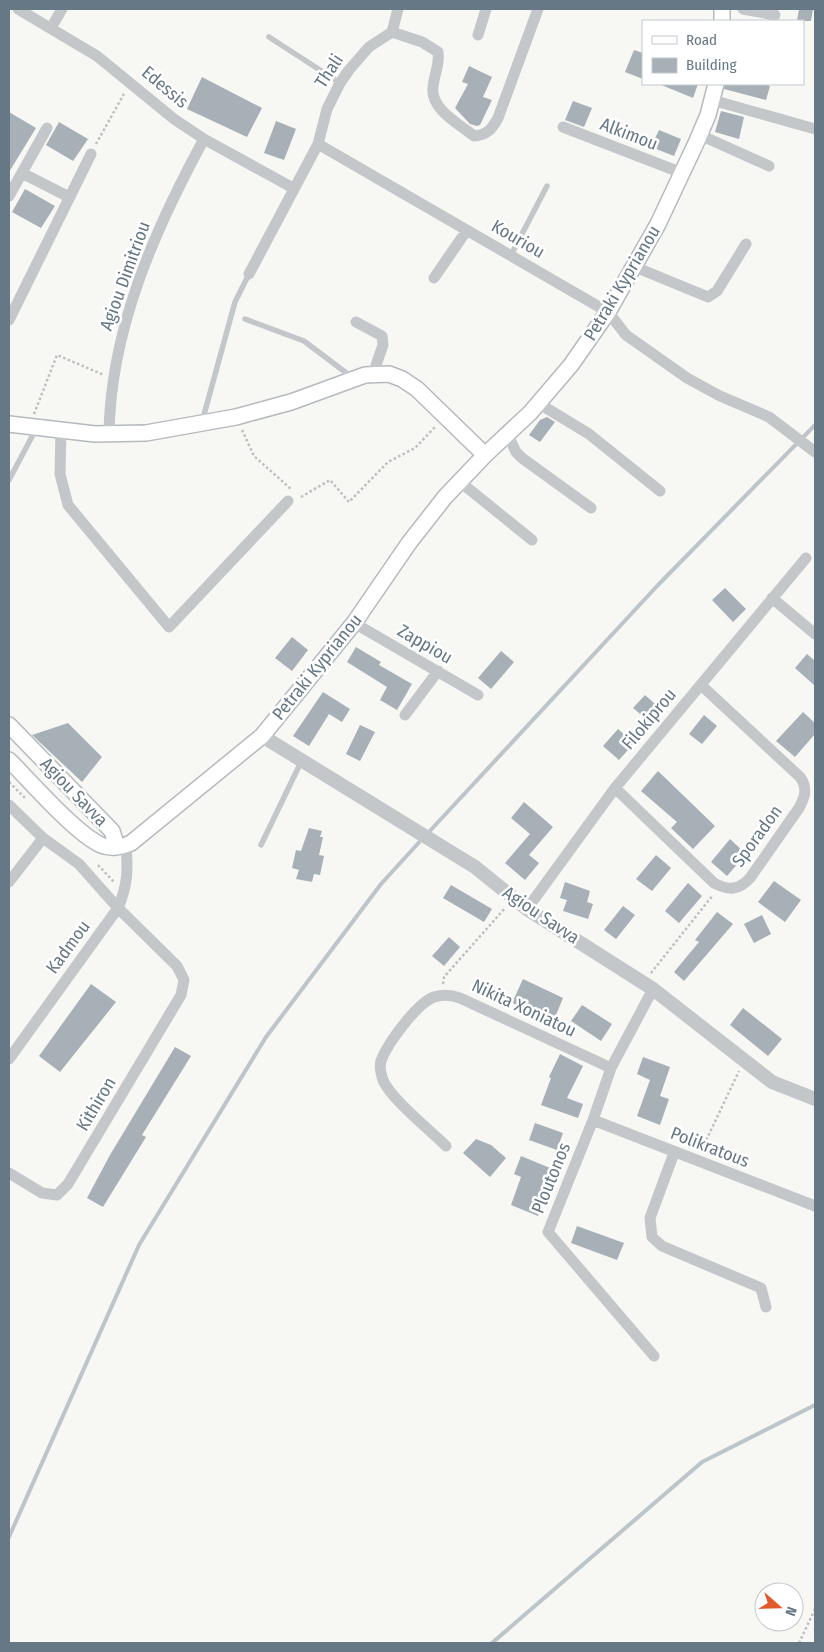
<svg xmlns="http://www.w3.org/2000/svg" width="824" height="1652" font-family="'Fira Sans Condensed',sans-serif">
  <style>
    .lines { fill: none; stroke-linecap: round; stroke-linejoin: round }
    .stream { stroke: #bbc5ca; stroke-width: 4 }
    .building { fill: #a7b0b6 }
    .secondary-casing { stroke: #b5babf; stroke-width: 18 }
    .path { stroke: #bdbfc1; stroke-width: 2.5; stroke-dasharray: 2.5 2.5; stroke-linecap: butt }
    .service { stroke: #c3c7ca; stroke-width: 5.5 }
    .minor { stroke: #c3c7ca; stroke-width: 11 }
    .tertiary { stroke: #c3c7ca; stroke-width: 14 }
    .secondary { stroke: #fff; stroke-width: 15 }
    .labels { text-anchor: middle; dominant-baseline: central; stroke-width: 5; stroke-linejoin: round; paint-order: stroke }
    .street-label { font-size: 18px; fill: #667785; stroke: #fff }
  </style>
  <rect width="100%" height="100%" fill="#f7f7f4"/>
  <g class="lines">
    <path class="stream" d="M428,833L658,585L815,425
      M9,1537L139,1245L266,1037L381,884L423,838
      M492,1643L702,1462L815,1405"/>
  </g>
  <path class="building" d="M799,9H813L811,21H797Z
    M634,50L643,53V79L625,72Z
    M469,66L492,77L483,97L492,100L480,125L477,126L470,124L455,108L468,84L462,82Z
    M202,77L262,108L247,137L187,109Z
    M659,84H698L693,98Z
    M725,84H763L770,86L766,100L724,89Z
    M573,101L592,108L584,127L565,120Z
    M721,111L744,117L739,139L715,132Z
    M9,112L36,128L9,172Z
    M276,121L296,129L284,160L264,153Z
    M59,122L88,139L73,161L46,145Z
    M659,130L681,139L674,156L651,147Z
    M25,189L55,206L41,228L12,212Z
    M547,417L555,422L540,442L529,435L540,420Z
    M725,588L746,609L733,622L712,600Z
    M292,637L308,650L292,671L275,658Z
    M356,647L381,662L379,665L412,684L397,710L380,700L387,687L347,662Z
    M501,651L514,662L491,689L478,678Z
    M807,654L815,661V686L795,668Z
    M323,692L350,709L342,722L329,714L309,746L293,736Z
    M645,695L662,710L651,723L633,708Z
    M803,712L815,723V734L795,757L776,741Z
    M704,715L717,726L702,744L689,734Z
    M68,723L102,757L82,782L32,735Z
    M360,725L375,732L360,761L346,754Z
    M618,729L634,743L619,760L603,746Z
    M658,771L715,826L693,849L671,828L677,822L641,791Z
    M524,802L553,827L529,855L539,863L525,880L505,863L530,834L511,818Z
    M309,828L322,831L320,837H323L319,855L324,856L320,875L314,874L312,882L296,879L299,870L292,868L296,850L301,851Z
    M730,839L746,854L727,876L711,862Z
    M656,855L671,868L652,891L636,879Z
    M774,881L801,900L785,922L758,902Z
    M565,882L590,891L587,902L593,904L588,919L563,911L567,900L560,898Z
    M688,883L702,896L679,923L665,911Z
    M451,885L492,909L484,922L443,898Z
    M623,906L635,915L616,939L604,930Z
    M717,912L733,924L684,981L674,972L699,942L695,940Z
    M762,915L771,934L754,943L744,924Z
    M449,937L460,947L444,966L432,956Z
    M523,979L563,998L554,1020L512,1003Z
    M91,984L116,1002L60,1072L39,1056Z
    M582,1005L612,1024L601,1041L571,1021Z
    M743,1008L782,1039L768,1056L730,1025Z
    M175,1047L191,1056L142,1135L146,1137L103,1207L87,1198L110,1155Z
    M560,1054L583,1066L567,1098L583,1104L578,1118L541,1105L551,1078L549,1077Z
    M643,1057L670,1067L660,1096L669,1099L660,1125L637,1116L650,1080L637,1074Z
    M535,1123L563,1133L557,1150L529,1140Z
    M476,1139L491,1145L506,1158L490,1177L463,1153Z
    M521,1156L555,1170L538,1216L511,1205L521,1177L514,1174Z
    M577,1226L624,1243L617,1260L571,1243Z"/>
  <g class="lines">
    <defs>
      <path id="secondary" d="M722,21V9
        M9,424L95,434L146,433L236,417L291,402L365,375L389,374L402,379L417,389L485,455
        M9,725L112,831L117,847
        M9,760C30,781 76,834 101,845C110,849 122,847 131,843L262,736L354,623L409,543L445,497L485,455L530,413L571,365L608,312L658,224L697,141L708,115L716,84"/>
    </defs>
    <use href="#secondary" class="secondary-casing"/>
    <path class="path" d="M96,144L125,92
      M34,414L57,355L104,375
      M242,430L254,456L292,490
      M301,497L330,480L349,502L388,462L415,448L436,426
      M9,782L26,799
      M98,865L115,883
      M651,973L713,895
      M443,984L444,977L505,908
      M702,1149L739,1071
      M799,1643L815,1609"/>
    <path class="service" d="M269,37L340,83
      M511,255L547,186
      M245,319L304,341L353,378
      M202,422L235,302L249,274
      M9,480L36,429
      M261,845L301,762"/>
    <path class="minor" d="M18,9L97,56L174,119L204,139L293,188
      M743,9L775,15
      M51,28L62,9
      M392,32L422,42L438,52C440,64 434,75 433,87C430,109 459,124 474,136C487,135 492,129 498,118L538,9
      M392,32L398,9
      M478,35L486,9
      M712,100L815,129
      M563,127L682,173
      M700,135L769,166
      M318,144L608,312L626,335L687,378L720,396L769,417L815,452
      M22,173L69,197
      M9,196L47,128
      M635,267L708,297L717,291L746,244
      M249,274L318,144L327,109L340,83L349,70L369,47L392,32
      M434,278L467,230
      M9,320L91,154
      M356,322L382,336L383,345L373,374
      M538,403L589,434L660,491
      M61,431L60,474L68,505L169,627L288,501
      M109,435C110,330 155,229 204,139
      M508,435L516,452L522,458L591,508
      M459,481L532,540
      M772,598L815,634
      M354,623L478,695
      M405,715L438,671
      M615,788L714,883C729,891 739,890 750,878L799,808C805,797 808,788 800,777L701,685
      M9,805L43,838L79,864L118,908L177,966L184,980L181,995L68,1184L57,1195L42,1193L9,1173
      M9,882L43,838
      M527,909L615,788L806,558
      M653,989L611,1068L593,1120L548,1232L654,1356
      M9,1059L118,908C128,884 128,870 126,845
      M593,1120L815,1206
      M446,1146C431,1131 390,1098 383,1080C381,1074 379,1067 381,1061C387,1044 417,1003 434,997C443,994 452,995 460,998L611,1068
      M674,1153L650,1218L652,1237L662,1246L761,1288L766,1307"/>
    <path class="tertiary" d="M262,736L475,867L527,909L653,989L772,1082L815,1099"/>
    <use href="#secondary" class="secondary"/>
  </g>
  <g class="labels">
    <g class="street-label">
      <text transform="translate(329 71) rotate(-57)">Thali</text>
      <text transform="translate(165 87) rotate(40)">Edessis</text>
      <text transform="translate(629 134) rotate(21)">Alkimou</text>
      <text transform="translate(518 239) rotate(30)">Kouriou</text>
      <text transform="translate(125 276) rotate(-70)">Agiou Dimitriou</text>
      <text transform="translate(622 283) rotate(-59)">Petraki Kyprianou</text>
      <text transform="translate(425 644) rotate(30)">Zappiou</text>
      <text transform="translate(317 667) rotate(-51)">Petraki Kyprianou</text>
      <text transform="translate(649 719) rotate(-50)">Filokiprou</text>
      <text transform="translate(74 792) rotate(46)">Agiou Savva</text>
      <text transform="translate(757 836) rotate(-54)">Sporadon</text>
      <text transform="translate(541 915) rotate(34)">Agiou Savva</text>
      <text transform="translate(68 947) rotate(-54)">Kadmou</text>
      <text transform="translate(524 1008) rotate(25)">Nikita Xoniatou</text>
      <text transform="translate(96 1104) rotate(-59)">Kithiron</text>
      <text transform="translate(710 1147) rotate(21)">Polikratous</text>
      <text transform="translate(551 1178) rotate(-68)">Ploutonos</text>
    </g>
  </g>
  <rect width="824" height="1652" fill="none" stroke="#667785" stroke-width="20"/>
  <rect x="642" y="20" width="162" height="65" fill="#ffffff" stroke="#c2c9ce"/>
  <rect x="652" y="36" width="25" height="8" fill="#ffffff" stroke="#c2c9ce"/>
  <text x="686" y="45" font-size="15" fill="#667785">Road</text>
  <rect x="652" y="58" width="25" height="15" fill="#a7b0b6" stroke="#c2c9ce"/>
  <text x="686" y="70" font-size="15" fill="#667785">Building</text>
  <g transform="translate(779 1607) rotate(110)"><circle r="24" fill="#ffffff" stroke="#c2c9ce"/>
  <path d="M0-4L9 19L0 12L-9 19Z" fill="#e25a29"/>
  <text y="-8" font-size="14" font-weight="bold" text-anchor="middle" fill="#667785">N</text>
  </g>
</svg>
